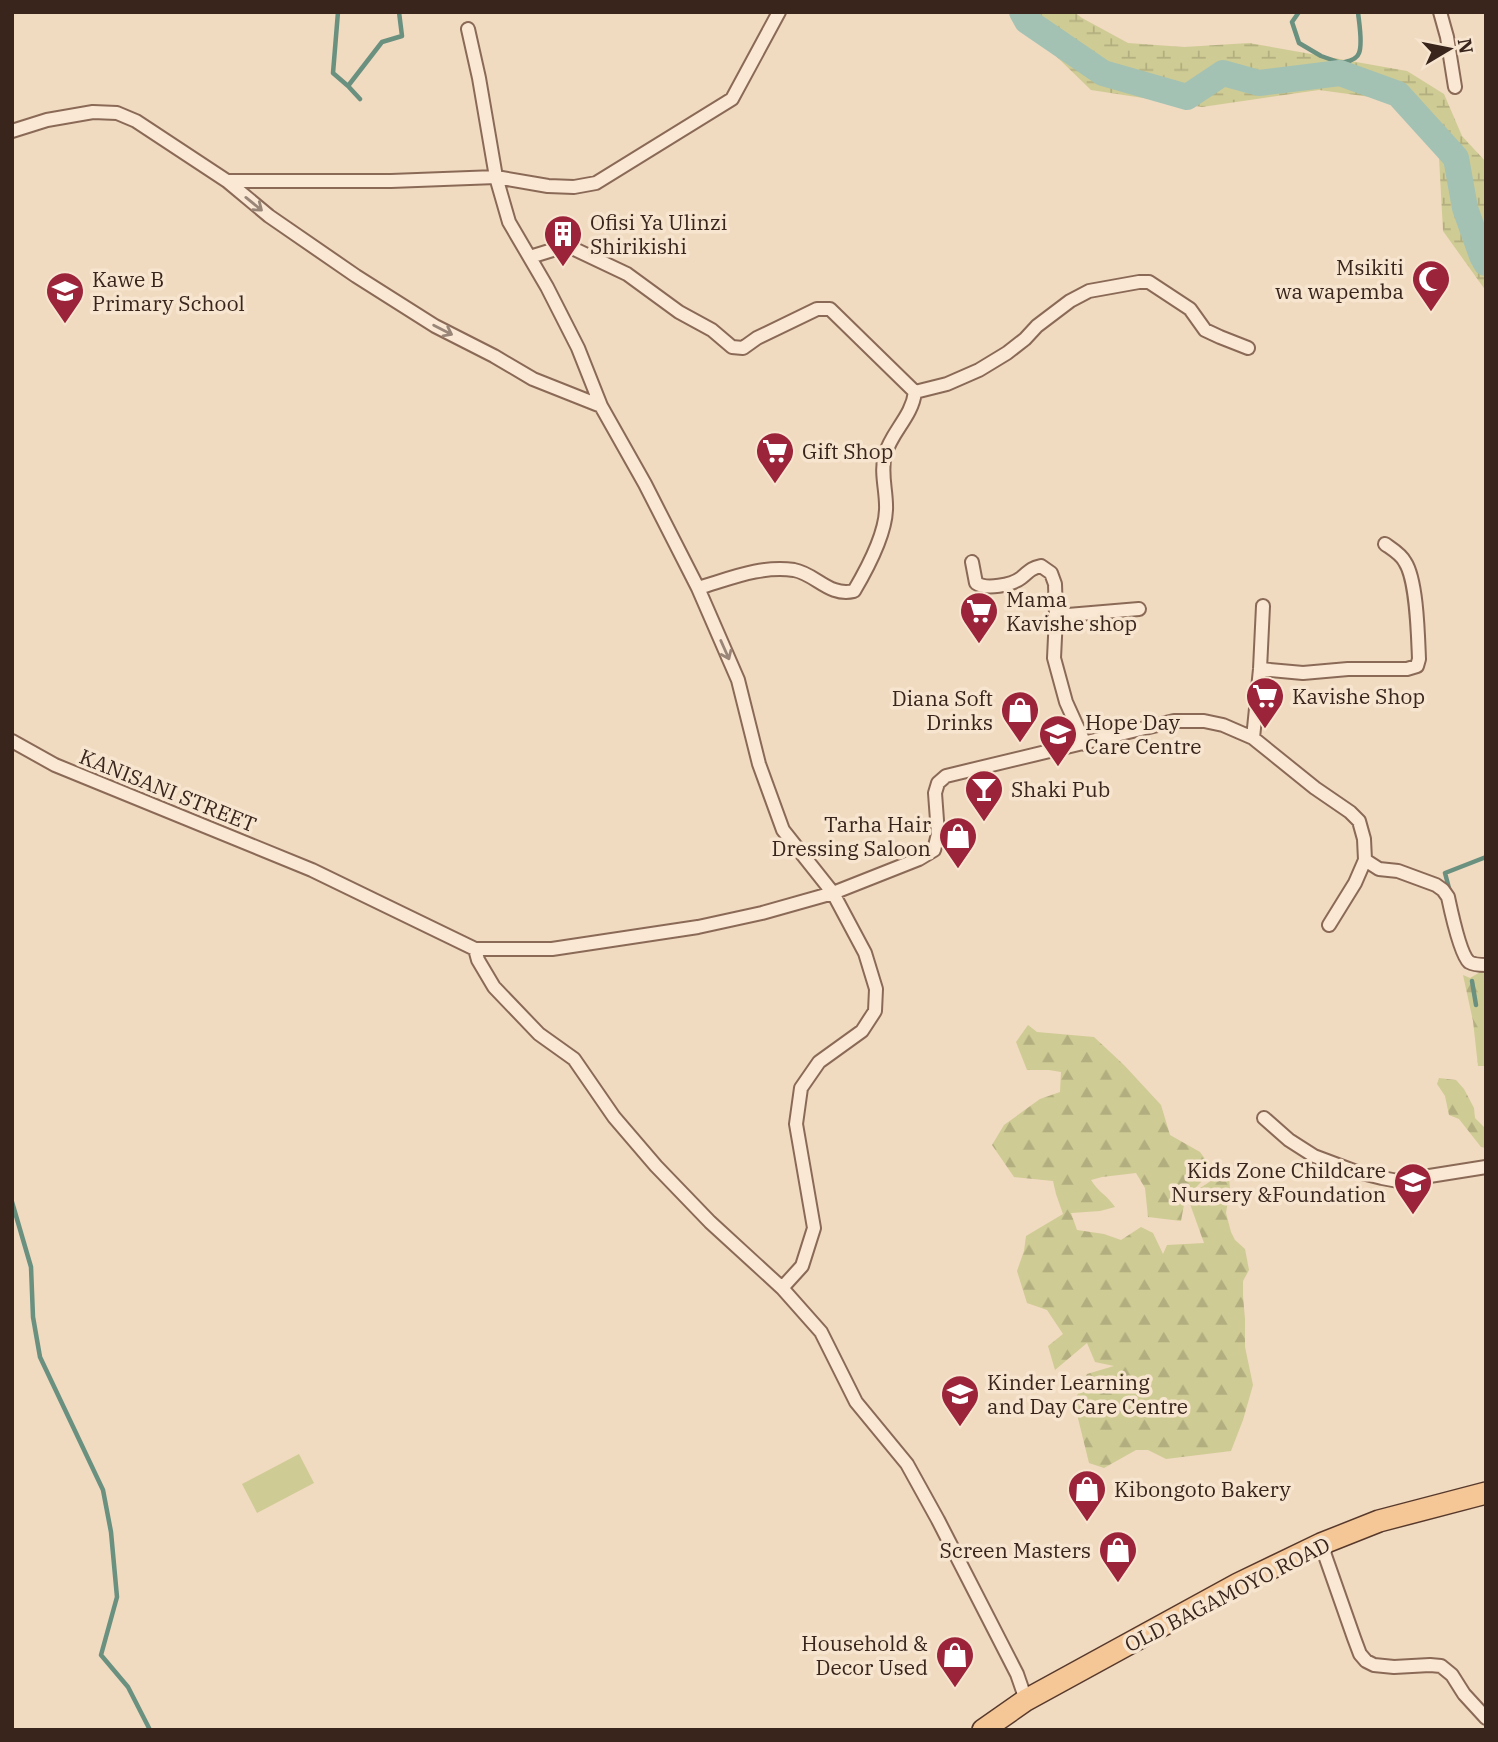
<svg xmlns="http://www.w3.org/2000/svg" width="1498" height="1742" font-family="'IBM Plex Serif',serif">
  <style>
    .green { fill: #cfcb94 }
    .forest { fill: url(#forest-firs); fill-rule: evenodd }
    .wetland { fill: url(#wetland-marsh) }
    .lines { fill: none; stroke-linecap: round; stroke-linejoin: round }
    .stream { stroke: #6a9080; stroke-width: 4.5 }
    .river { stroke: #a3c2b4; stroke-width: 26 }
    .street-casing { stroke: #8a6a57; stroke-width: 16 }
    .primary-casing { stroke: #57392c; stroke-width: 24 }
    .street { stroke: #fae8d4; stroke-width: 12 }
    .primary { stroke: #f5c796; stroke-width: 21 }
    .oneway { stroke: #9a8678 }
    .labels { text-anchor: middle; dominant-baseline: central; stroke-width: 7; stroke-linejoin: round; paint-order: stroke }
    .poi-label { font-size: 21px; fill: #39251c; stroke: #f7e5d0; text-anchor: start }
    .street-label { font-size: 21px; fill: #39251c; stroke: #f7e5d0 }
  </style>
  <defs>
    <pattern id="forest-firs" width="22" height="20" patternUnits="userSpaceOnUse" patternTransform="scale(1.75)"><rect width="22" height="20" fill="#cfcb94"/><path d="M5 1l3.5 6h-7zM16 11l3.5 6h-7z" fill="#b2ae7f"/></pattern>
    <pattern id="wetland-marsh" width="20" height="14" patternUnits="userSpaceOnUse" patternTransform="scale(1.75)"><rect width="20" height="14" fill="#cfcb94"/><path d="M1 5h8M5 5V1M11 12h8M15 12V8" fill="none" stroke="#b2ae7f"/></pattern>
  </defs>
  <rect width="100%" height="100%" fill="#f0dac0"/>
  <path class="green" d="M299,1454L314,1483L257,1513L242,1484Z"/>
  <path class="forest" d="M1482,971L1486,977V1066H1478L1473,1021L1463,975L1470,978Z
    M1028,1025L1037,1032L1094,1037L1124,1065L1161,1105L1170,1135L1200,1152L1219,1178H1229L1230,1189L1226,1213L1231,1232L1235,1240L1245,1249L1249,1270L1243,1281V1296L1245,1319V1347L1253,1385L1243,1420L1231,1451L1166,1459L1148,1450H1136L1104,1468L1089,1463L1074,1402L1087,1374L1114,1366L1095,1362L1087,1343L1055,1370L1048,1346L1063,1334L1047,1310L1027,1303L1017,1271L1024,1251L1026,1236L1063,1214L1056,1194L1053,1181L1014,1177L992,1145L1004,1125L1040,1099L1060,1092L1061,1072L1049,1070H1027L1016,1042ZM1136,1173L1145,1188L1148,1217L1181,1221L1185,1199L1202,1181L1214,1179L1197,1190L1190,1204L1204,1243L1167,1245L1163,1254L1153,1233L1141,1227L1121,1240L1104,1234L1077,1230L1071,1213L1100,1211L1115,1207C1107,1195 1098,1192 1091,1180L1102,1177Z
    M1439,1078L1456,1080L1464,1089L1474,1108L1475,1118L1486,1129V1148L1481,1147L1459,1119L1449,1115L1445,1096L1437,1084Z"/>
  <path class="wetland" d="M1019,12H1074L1082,18L1128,43L1184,47L1249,43L1407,71L1444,94L1462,136L1486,162V291L1443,231L1439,157L1414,112L1385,99L1319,90L1202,107L1091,90L1029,30Z"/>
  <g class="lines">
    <path class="stream" d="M338,12L333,73L348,86
      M1299,12L1292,22L1299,43L1321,56L1338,62L1344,63L1367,82
      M1345,62C1350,61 1357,59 1359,53C1363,43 1359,23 1358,12
      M360,99L348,86L382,42L402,36L399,12
      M1450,892L1445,873L1486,857
      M1472,981L1476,1005
      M12,1202L31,1267L33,1317L40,1357L103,1490L111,1532L117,1597L101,1655L128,1687L150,1730"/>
    <path class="river" d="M1022,12L1027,21L1103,73L1187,97L1223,73L1259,83L1340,73L1398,94L1456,158L1465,208L1482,256L1486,263"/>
    <defs>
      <path id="street" d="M1440,12L1447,37L1455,87
        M468,29L479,78L496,177L509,222L547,287L578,348L601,406L645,484L698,588L738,680L759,764L783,830L833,893L865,953L876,989L875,1011L862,1031L819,1062L801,1088L796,1124L814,1228L802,1266L782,1288
        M12,131L47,120L93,112L117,113L136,121L227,181L269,216L356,276L435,326L494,356L533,379L601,406
        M227,181H391L496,177L548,186L574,187L596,183L732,99L779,12
        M530,257L559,248L570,247L627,274L679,312L712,330L732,347L743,348L757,338L817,309H830L915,392C912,417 891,432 885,455C880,473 887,492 886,510C885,536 867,569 854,591C829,597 816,574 794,570C761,565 729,579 698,588
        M915,392L947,384L979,370L1007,353L1025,339L1037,326L1070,301L1089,291L1139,282H1149L1190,309L1205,330L1220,337L1248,348
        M972,562L976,583C986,590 1012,585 1021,578C1030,571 1029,569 1041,566L1051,573L1055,584L1056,616L1054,658L1066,702L1085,744
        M1056,616L1139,609
        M1260,669L1303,673L1348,669H1407L1417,666L1419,659C1418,636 1417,580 1405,562C1401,554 1392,549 1385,544
        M1253,738L1260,669L1263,606
        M12,741L55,765L312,870L475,949H552L698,927L762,913L833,893L919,859L934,850L938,834L935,793L938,783L946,776L1174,721H1204L1223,725L1253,738L1315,788L1350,812L1359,821L1364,839L1365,860L1355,883L1329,925
        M1365,860L1379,869L1398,871L1436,885L1443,890L1448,897C1451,911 1460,954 1469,962C1474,965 1481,965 1486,965
        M475,949L478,960L494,987L539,1034L574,1059L614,1117L656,1166L710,1222L782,1288L821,1332L856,1402L907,1464L938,1520L1017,1674L1026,1700
        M1264,1118L1289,1140L1314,1156L1354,1171L1382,1178L1398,1181L1486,1167
        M1321,1544L1354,1638L1360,1654L1366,1661L1374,1665L1394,1667L1430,1665L1441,1666L1452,1675L1464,1694L1486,1718"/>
      <path id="primary" d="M983,1730L1026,1700L1238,1584L1321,1544L1379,1521L1486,1493"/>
    </defs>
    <use href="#street" class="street-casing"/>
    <use href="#primary" class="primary-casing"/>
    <use href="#street" class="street"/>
    <use href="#primary" class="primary"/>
  </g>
  <defs><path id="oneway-shaft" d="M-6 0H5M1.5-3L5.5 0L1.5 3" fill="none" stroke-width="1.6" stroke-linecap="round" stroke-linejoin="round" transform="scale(1.75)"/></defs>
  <g class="oneway">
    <use href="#oneway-shaft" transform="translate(254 204) rotate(39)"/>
    <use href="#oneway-shaft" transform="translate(443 330) rotate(27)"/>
    <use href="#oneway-shaft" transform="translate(725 650) rotate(66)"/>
  </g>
  <defs>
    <symbol id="building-pin" viewBox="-11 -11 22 30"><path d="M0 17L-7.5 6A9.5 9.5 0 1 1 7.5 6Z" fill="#9c243a" stroke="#f7e5d0"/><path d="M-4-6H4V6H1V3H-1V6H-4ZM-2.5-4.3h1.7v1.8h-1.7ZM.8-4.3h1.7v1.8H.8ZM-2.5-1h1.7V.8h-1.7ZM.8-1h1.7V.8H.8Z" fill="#fff"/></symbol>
    <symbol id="mosque-pin" viewBox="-11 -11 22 30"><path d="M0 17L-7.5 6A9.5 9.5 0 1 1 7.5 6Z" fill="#9c243a" stroke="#f7e5d0"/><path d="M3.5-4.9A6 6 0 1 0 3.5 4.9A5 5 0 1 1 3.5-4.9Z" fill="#fff"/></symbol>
    <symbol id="school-pin" viewBox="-11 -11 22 30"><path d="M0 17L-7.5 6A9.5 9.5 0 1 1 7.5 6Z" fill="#9c243a" stroke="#f7e5d0"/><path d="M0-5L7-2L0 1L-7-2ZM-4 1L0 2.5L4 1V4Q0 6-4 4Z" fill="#fff"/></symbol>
    <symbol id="supermarket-pin" viewBox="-11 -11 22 30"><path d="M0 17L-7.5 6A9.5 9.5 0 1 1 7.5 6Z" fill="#9c243a" stroke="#f7e5d0"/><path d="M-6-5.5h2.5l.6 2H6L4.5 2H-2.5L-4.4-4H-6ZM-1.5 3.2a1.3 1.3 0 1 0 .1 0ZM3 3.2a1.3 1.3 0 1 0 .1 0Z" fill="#fff"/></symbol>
    <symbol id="shop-pin" viewBox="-11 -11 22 30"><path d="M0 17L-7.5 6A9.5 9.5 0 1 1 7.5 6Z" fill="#9c243a" stroke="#f7e5d0"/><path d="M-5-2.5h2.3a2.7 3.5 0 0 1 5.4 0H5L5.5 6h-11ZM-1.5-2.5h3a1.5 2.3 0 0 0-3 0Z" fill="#fff"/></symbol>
    <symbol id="bar-pin" viewBox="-11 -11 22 30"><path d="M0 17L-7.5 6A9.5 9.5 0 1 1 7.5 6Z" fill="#9c243a" stroke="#f7e5d0"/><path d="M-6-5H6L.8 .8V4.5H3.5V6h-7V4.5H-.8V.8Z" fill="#fff"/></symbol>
  </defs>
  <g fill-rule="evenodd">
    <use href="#building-pin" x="541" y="212" width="44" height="60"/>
    <use href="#mosque-pin" x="1409" y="257" width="44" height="60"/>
    <use href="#school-pin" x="43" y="269" width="44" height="60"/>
    <use href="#supermarket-pin" x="753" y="429" width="44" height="60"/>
    <use href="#supermarket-pin" x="957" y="589" width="44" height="60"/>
    <use href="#supermarket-pin" x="1243" y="674" width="44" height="60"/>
    <use href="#shop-pin" x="998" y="688" width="44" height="60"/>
    <use href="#school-pin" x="1036" y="712" width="44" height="60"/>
    <use href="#bar-pin" x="962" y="767" width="44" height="60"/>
    <use href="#shop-pin" x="936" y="814" width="44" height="60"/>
    <use href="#school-pin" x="1391" y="1160" width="44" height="60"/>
    <use href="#school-pin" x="938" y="1372" width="44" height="60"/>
    <use href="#shop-pin" x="1065" y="1467" width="44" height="60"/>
    <use href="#shop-pin" x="1096" y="1528" width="44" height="60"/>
    <use href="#shop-pin" x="933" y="1633" width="44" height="60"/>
  </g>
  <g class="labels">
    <g class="poi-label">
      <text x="590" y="222">Ofisi Ya Ulinzi<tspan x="590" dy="24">Shirikishi</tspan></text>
      <text x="1404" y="267" text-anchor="end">Msikiti<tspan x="1404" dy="24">wa wapemba</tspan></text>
      <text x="92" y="279">Kawe B<tspan x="92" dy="24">Primary School</tspan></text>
      <text x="802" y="451">Gift Shop</text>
      <text x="1006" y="599">Mama<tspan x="1006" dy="24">Kavishe shop</tspan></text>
      <text x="1292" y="696">Kavishe Shop</text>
      <text x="993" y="698" text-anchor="end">Diana Soft<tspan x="993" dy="24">Drinks</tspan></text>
      <text x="1085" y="722">Hope Day<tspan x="1085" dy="24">Care Centre</tspan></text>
      <text x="1011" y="789">Shaki Pub</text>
      <text x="931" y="824" text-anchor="end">Tarha Hair<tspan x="931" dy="24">Dressing Saloon</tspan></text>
      <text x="1386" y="1170" text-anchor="end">Kids Zone Childcare<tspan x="1386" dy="24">Nursery &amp;Foundation</tspan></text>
      <text x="987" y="1382">Kinder Learning<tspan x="987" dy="24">and Day Care Centre</tspan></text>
      <text x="1114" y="1489">Kibongoto Bakery</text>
      <text x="1091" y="1550" text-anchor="end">Screen Masters</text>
      <text x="928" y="1643" text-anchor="end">Household &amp;<tspan x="928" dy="24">Decor Used</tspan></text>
    </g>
    <g class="street-label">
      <text transform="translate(168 790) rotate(22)">KANISANI STREET</text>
      <text transform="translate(1227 1594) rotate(-27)">OLD BAGAMOYO ROAD</text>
    </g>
  </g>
  <rect width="1498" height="1742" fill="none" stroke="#39251c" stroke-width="28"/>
  <g transform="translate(1449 49) rotate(80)" stroke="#f7e5d0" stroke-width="5" paint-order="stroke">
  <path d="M0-5L12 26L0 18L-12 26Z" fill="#39251c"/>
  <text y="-10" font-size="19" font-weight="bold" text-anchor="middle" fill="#39251c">N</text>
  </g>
</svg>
